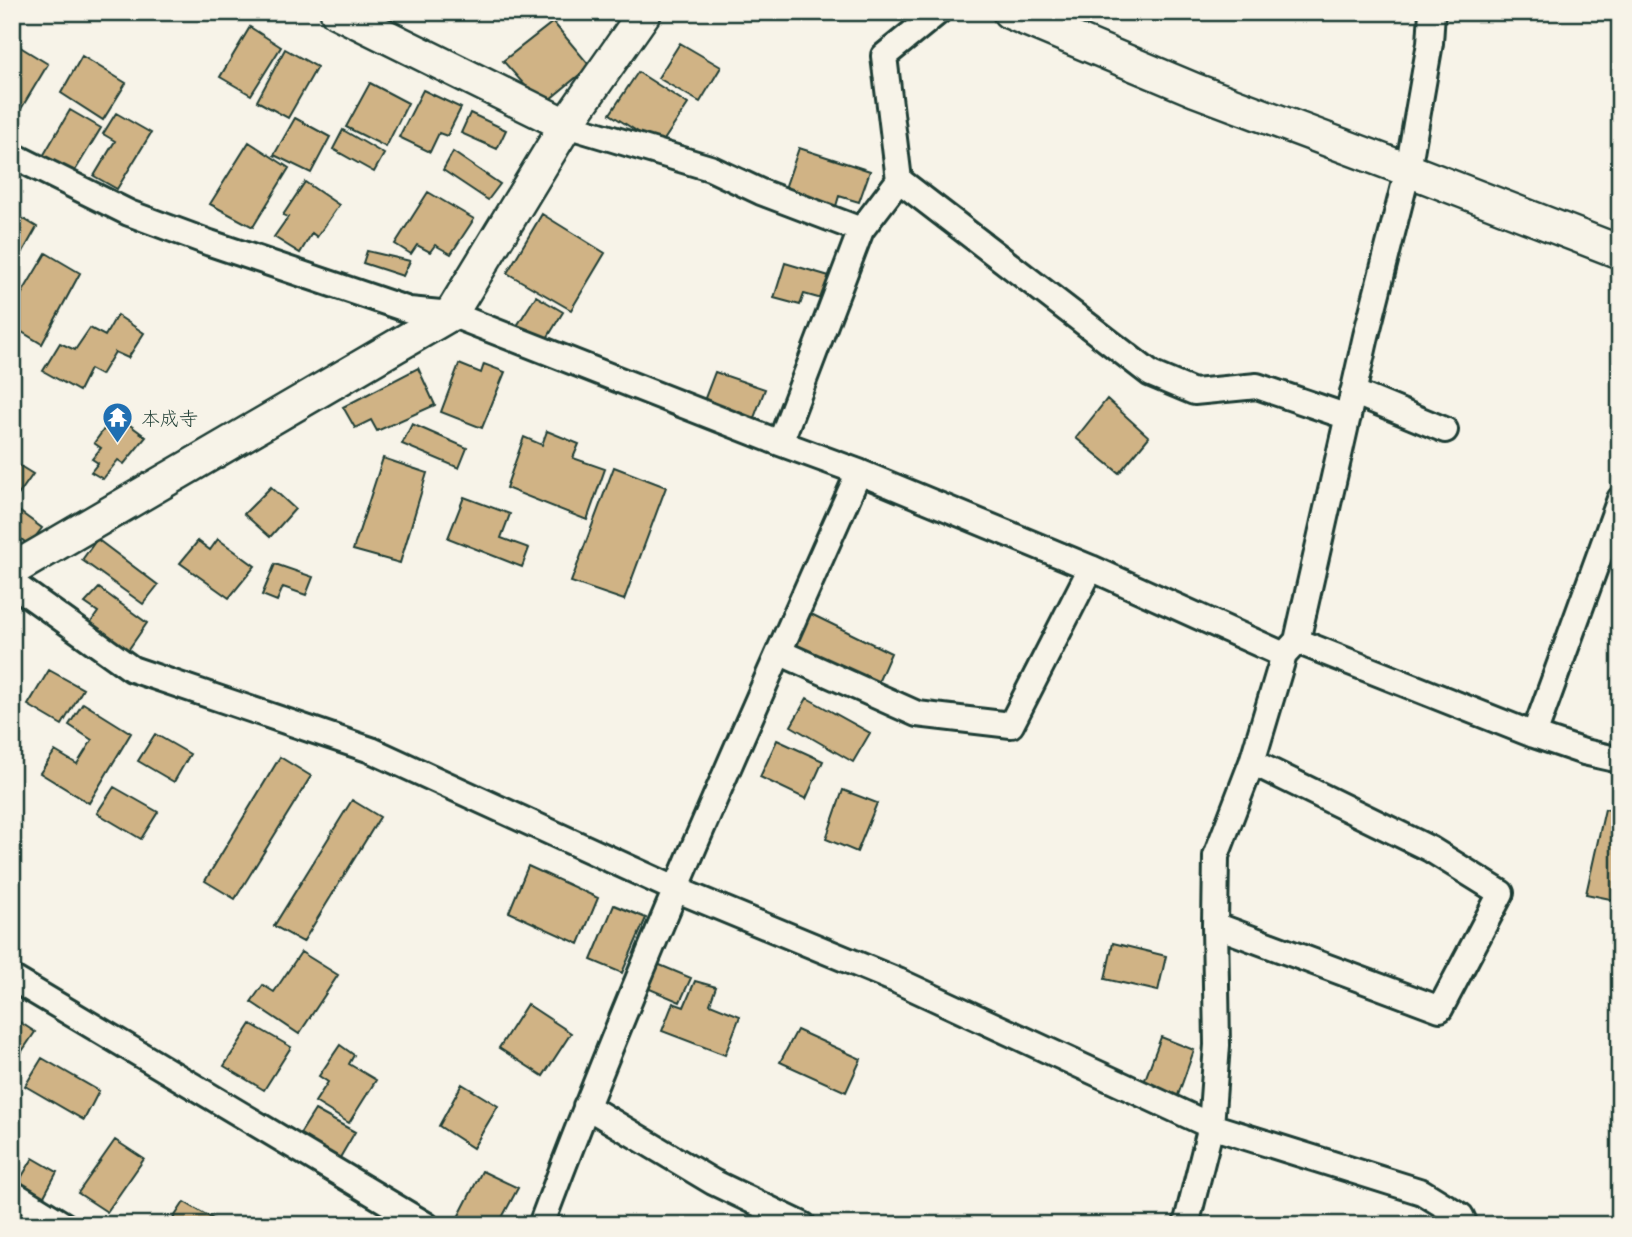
<svg xmlns="http://www.w3.org/2000/svg" width="1632" height="1237" font-family="Sriracha,'Klee One',sans-serif">
  <style>
    .building { fill: #d0b385; stroke: #1f3d34; stroke-width: 2 }
    .lines { fill: none; stroke-linecap: round; stroke-linejoin: round }
    .minor-casing { stroke: #1f3d34; stroke-width: 30 }
    .tertiary-casing { stroke: #1f3d34; stroke-width: 37 }
    .minor { stroke: #f7f3e8; stroke-width: 24 }
    .tertiary { stroke: #f7f3e8; stroke-width: 32 }
    .labels { text-anchor: middle; dominant-baseline: central; stroke-width: 6; stroke-linejoin: round; paint-order: stroke }
    .poi-label { font-size: 19px; fill: #1f3d34; stroke: #f7f3e8; text-anchor: start }
  </style>
  <rect width="100%" height="100%" fill="#f7f3e8"/>
  <filter id="ink" filterUnits="userSpaceOnUse"><feTurbulence type="fractalNoise" baseFrequency=".0143" numOctaves="2"/><feDisplacementMap in="SourceGraphic" scale="14" xChannelSelector="R" yChannelSelector="G"/><feConvolveMatrix kernelMatrix="1 2 1 2 8 2 1 2 1" color-interpolation-filters="sRGB"/></filter>
  <g filter="url(#ink)">
    <path class="building" d="M553,22L590,66L550,99L529,90L503,61Z
      M250,27L281,47L251,95L220,77Z
      M12,42L48,64L12,124Z
      M680,43L721,67L700,102L658,78Z
      M285,49L317,67L288,118L257,101Z
      M82,56L126,83L103,120L61,93Z
      M638,72L688,104L660,146L610,114Z
      M370,83L408,103L386,147L346,127Z
      M423,90L461,108L447,136L439,133L430,152L399,137Z
      M70,110L101,128L70,179L39,163Z
      M116,113L151,133L117,189L94,176L115,141L103,134Z
      M470,113L506,130L497,149L461,133Z
      M295,118L330,137L311,173L274,155Z
      M343,130L384,154L374,172L333,149Z
      M249,142L289,168L253,227L210,204Z
      M799,148L870,171L859,202L839,196L834,213L782,197Z
      M453,152L500,184L488,200L443,170Z
      M305,182L339,205L317,237L312,233L300,253L274,237L288,217L283,215Z
      M428,192L474,219L451,254L435,245L430,252L417,245L411,254L395,244Z
      M12,212L37,227L12,271Z
      M542,214L605,253L571,310L507,273Z
      M367,251L410,261L403,276L363,263Z
      M46,253L80,273L42,344L12,326V310Z
      M785,263L836,278L829,301L804,294L800,305L774,298Z
      M536,296L563,312L543,345L515,329Z
      M117,315L144,333L128,358L115,352L101,375L90,369L79,391L43,371L60,343L75,350L90,328L105,336Z
      M459,364L481,373L484,364L505,372L482,428L441,412Z
      M418,368L435,405L377,431L371,420L355,428L343,407Z
      M715,372L765,389L752,423L702,406Z
      M1107,399L1149,437L1119,473L1076,438Z
      M115,414L146,437L124,464L118,460L103,479L91,472L98,463L92,459L101,448L94,443Z
      M412,424L467,448L459,468L402,444Z
      M547,431L579,444L573,458L605,469L587,520L506,488L524,437L542,445Z
      M383,458L427,473L400,563L353,550Z
      M12,461L33,474L12,504Z
      M614,467L666,487L624,600L571,582Z
      M271,487L295,509L270,537L244,514Z
      M464,497L510,514L501,538L529,548L522,567L448,538Z
      M12,506L42,528L29,545L12,532Z
      M97,539L158,585L143,604L82,560Z
      M218,539L255,566L229,598L180,563L198,541L210,550Z
      M275,564L313,577L306,595L283,587L277,601L262,595Z
      M99,588L147,623L124,656L87,628L98,612L85,603Z
      M809,613L891,653L877,685L795,646Z
      M49,670L83,689L62,725L28,705Z
      M807,698L870,733L853,762L791,726Z
      M83,703L131,733L89,803L40,773L55,751L77,764L92,740L69,725Z
      M155,734L190,754L174,782L138,761Z
      M777,740L823,761L806,799L760,777Z
      M280,757L311,776L235,899L205,881Z
      M114,787L158,812L141,839L97,813Z
      M843,790L877,803L857,852L826,839Z
      M352,800L380,817L303,942L274,926Z
      M1605,809L1620,812V901L1586,894Z
      M528,866L598,898L579,944L509,912Z
      M614,905L646,918L622,973L591,960Z
      M1113,943L1166,956L1158,991L1105,979Z
      M301,952L338,975L299,1034L251,1002L263,985L274,992Z
      M655,963L691,978L680,1002L645,987Z
      M695,981L716,987L710,1004L740,1016L725,1055L662,1031L673,1003L684,1007Z
      M527,1004L571,1033L543,1076L499,1048Z
      M12,1017L35,1032L12,1066Z
      M251,1024L291,1047L264,1090L224,1066Z
      M797,1030L861,1059L846,1092L780,1062Z
      M1161,1037L1194,1050L1177,1098L1143,1085Z
      M340,1045L354,1055L349,1064L376,1080L349,1123L315,1102L328,1082L319,1076Z
      M42,1058L99,1091L84,1120L25,1086Z
      M462,1084L498,1106L473,1148L439,1126Z
      M315,1110L355,1132L338,1161L298,1137Z
      M115,1140L144,1159L107,1212L78,1193Z
      M33,1158L57,1172L43,1198L18,1183Z
      M482,1171L518,1188L498,1225H454Z
      M184,1202L220,1223L219,1225H169Z"/>
    <g class="lines">
      <defs>
        <path id="minor" d="M566,125L710,168L761,192L861,230
          M12,155L129,213L210,243L409,310L451,314L780,443L859,472L1091,568L1284,655
          M899,180L1151,374L1194,392L1257,386L1348,417
          M1353,392L1445,430
          M780,443L861,230L899,180L884,56L938,12
          M12,583L132,669L371,750L675,889L898,981L1211,1126L1422,1192L1461,1216L1465,1225
          M1297,641L1534,735L1584,752L1620,760
          M779,652L917,714L1011,725L1091,568
          M1534,735L1620,499
          M1215,925L1440,1009L1501,893L1430,849L1252,762
          M12,978L426,1225
          M586,1106L713,1182L803,1225
          M12,1193L64,1225
          M541,1225C637,969 748,721 859,472
          M1186,1225L1211,1126L1217,1045L1215,925L1216,856L1252,762L1284,655L1297,641L1366,336L1408,170L1430,43L1432,12"/>
        <path id="tertiary" d="M337,12L566,125
          M1009,12L1195,90L1408,170L1620,252
          M12,570L451,314L566,125L645,12"/>
      </defs>
      <use href="#minor" class="minor-casing"/>
      <use href="#tertiary" class="tertiary-casing"/>
      <use href="#minor" class="minor"/>
      <use href="#tertiary" class="tertiary"/>
    </g>
  </g>
  <defs>
    <symbol id="temple-pin" viewBox="-11 -11 22 30"><path d="M0 17L-7.5 6A9.5 9.5 0 1 1 7.5 6Z" fill="#1f6fb2" stroke="#f7f3e8"/><path d="M0-6L5-2H3V0L6.5 2.5H4V6H1.5V3h-3V6H-4V2.5H-6.5L-3 0V-2H-5Z" fill="#fff"/></symbol>
  </defs>
  <g fill-rule="evenodd">
    <use href="#temple-pin" x="100" y="400" width="35" height="47"/>
  </g>
  <g class="labels">
    <g class="poi-label">
      <text x="141" y="418">本成寺</text>
    </g>
  </g>
  <rect width="1632" height="1237" fill="none" stroke="#f7f3e8" stroke-width="42"/>
  <rect x="21" y="21" width="1590" height="1195" fill="none" stroke="#1f3d34" stroke-width="2.5" filter="url(#ink)"/>
</svg>
